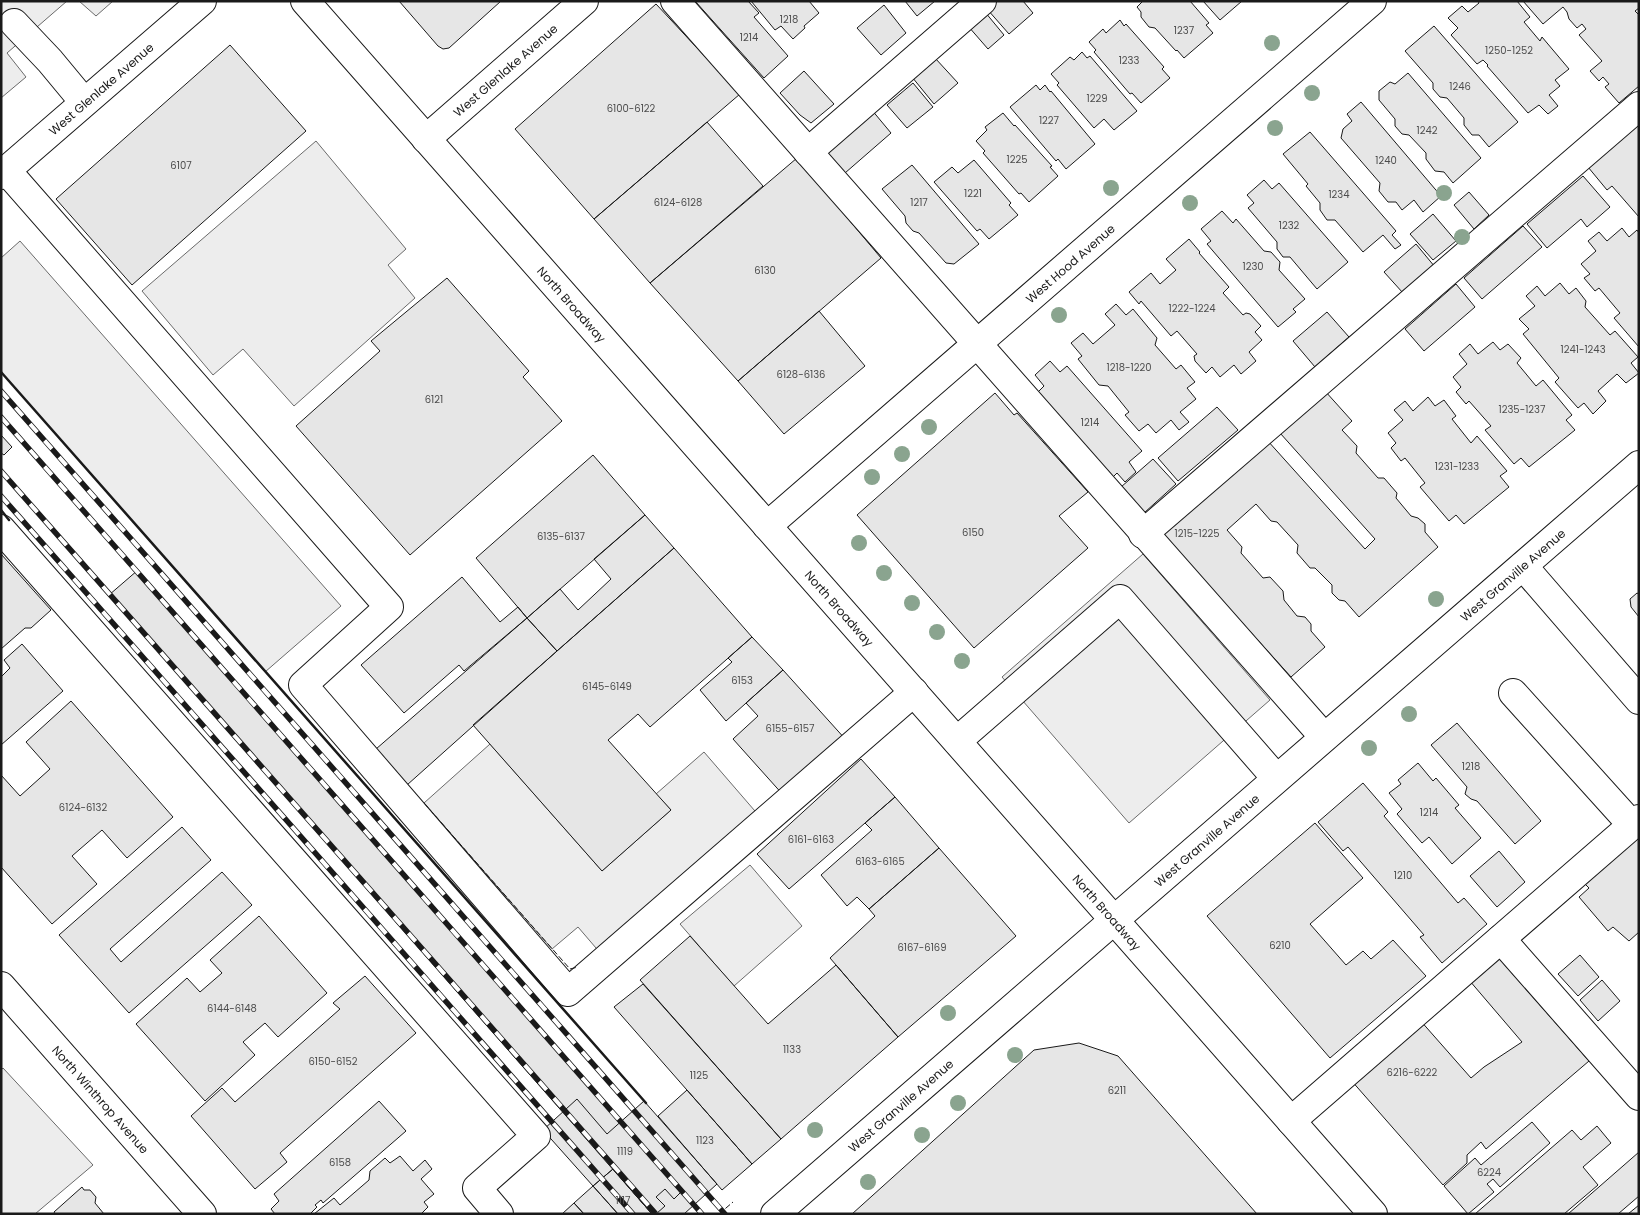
<svg xmlns="http://www.w3.org/2000/svg" width="1640" height="1215" font-family="Poppins,sans-serif">
  <style>
    .built { fill: #ededed; stroke: #6a6a6a }
    .building { fill: #e6e6e6; stroke: #1a1a1a }
    .lines { fill: none; stroke-linecap: round; stroke-linejoin: round }
    .minor-casing { stroke: #1a1a1a; stroke-width: 30 }
    .major-casing { stroke: #1a1a1a; stroke-width: 30 }
    .minor { stroke: #fff; stroke-width: 28 }
    .major { stroke: #fff; stroke-width: 28 }
    .rail-casing { stroke: #1a1a1a; stroke-width: 5.5 }
    .rail { stroke: #fff; stroke-width: 4; stroke-dasharray: 11; stroke-linecap: butt }
    .fence { stroke: #1a1a1a; stroke-width: 1; stroke-dasharray: 6 2.5; stroke-linecap: butt }
    .wall { stroke: #1a1a1a; stroke-width: 2.5 }
    .tree { fill: #8aa48f }
    .labels { text-anchor: middle; dominant-baseline: central; stroke-width: 4; stroke-linejoin: round; paint-order: stroke }
    .number-label { font-size: 10px; fill: #4d4d4d }
    .street-label { font-size: 12px; fill: #1a1a1a; stroke: #fff }
  </style>
  <rect width="100%" height="100%" fill="#fff"/>
  <path class="built" d="M1,1H67L7,53L26,77L1,98Z
    M79,1H113L96,16Z
    M316,141L406,249L388,265L415,298L294,406L243,349L213,375L142,291Z
    M20,241L341,606L265,672L1,372V258Z
    M1143,554L1270,700L1129,823L1002,677Z
    M490,744L602,871L671,810L656,794L704,752L761,818L602,955L578,927L552,949L424,803Z
    M750,865L802,926L734,986L680,924Z
    M3,1068L93,1165L35,1214H1V1070Z"/>
  <path class="building" d="M399,1H501L449,48L443,49L438,46Z
    M695,1H748L759,13L754,17L788,56L764,78Z
    M751,1H809L819,13L804,26L805,28L793,39L781,26L775,30Z
    M905,1H935L917,16Z
    M997,1H1023L1033,13L1009,34L987,9Z
    M1143,1H1190L1209,23L1206,25L1213,33L1184,58L1177,50L1176,51L1155,28L1149,27L1141,17V12L1137,7Z
    M1203,1H1242L1220,20Z
    M1478,1H1517L1530,17L1524,22L1540,41L1542,37L1569,69L1555,80L1560,86L1549,95L1558,106L1548,114L1539,105L1528,113L1487,66L1488,65L1483,60L1477,64L1451,35L1458,28L1448,18L1462,6L1468,12L1479,3Z
    M1523,1H1639V8L1635,11L1639,15V86L1619,103L1605,87L1609,84L1603,77L1599,81L1590,71L1602,61L1579,35L1586,29L1582,24L1577,28L1569,19L1567,12L1563,7L1543,24Z
    M656,4L740,94L594,219L515,129Z
    M884,5L906,33L881,55L857,28Z
    M985,12L1004,35L988,49L968,26Z
    M1120,20L1124,26L1126,24L1164,67L1162,69L1170,78L1141,103L1132,93L1130,94L1094,52L1096,50L1089,42L1103,29L1106,33Z
    M1434,26L1518,122L1489,147L1479,135H1472L1464,125V118L1447,98L1440,97L1433,89V83L1405,51Z
    M230,45L306,131L132,285L56,199Z
    M1082,52L1087,58L1090,56L1137,111L1114,130L1104,119L1094,128L1057,85L1059,83L1051,74L1070,57L1074,60Z
    M935,58L958,83L934,104L912,77Z
    M804,71L834,104L811,123L800,115L780,93Z
    M1408,73L1481,158L1453,183L1444,172L1435,171L1426,159V153L1409,135L1402,134L1395,126V119L1379,100V91L1390,82L1395,84Z
    M913,83L933,107L907,128L887,105Z
    M1036,85L1040,90L1045,85L1050,92L1051,91L1095,144L1066,169L1058,159L1056,161L1010,107Z
    M1361,102L1441,196L1423,212L1414,200L1402,210L1396,202H1388L1379,191L1380,183L1341,138L1343,129L1352,121L1347,114Z
    M871,109L891,133L845,173L827,153Z
    M1003,113L1014,126L1015,125L1052,166L1050,167L1058,176L1029,202L1021,193L1019,194L983,153L985,151L976,141L987,130L985,127Z
    M707,122L763,186L650,283L594,219Z
    M1639,124V217L1612,186L1607,190L1588,167Z
    M1310,132L1396,231L1392,235L1401,245L1395,249L1383,235L1363,252L1335,220H1327L1320,210V203L1306,186L1308,184L1283,154Z
    M797,158L881,258L738,381L650,283Z
    M974,160L1011,203L1009,205L1018,215L989,239L980,229L977,231L934,182L952,167L958,173Z
    M912,165L979,244L954,264L946,263L919,233L913,231L906,223L905,216L882,189Z
    M1583,176L1610,207L1587,227L1581,219L1547,248L1527,224Z
    M1264,180L1272,189L1279,183L1348,262L1317,289L1290,257H1283L1277,249V242L1248,208L1254,203L1247,195Z
    M1469,192L1489,215L1474,229L1454,205Z
    M1222,211L1233,223L1236,219L1264,251L1271,252L1280,262L1279,270L1305,299L1293,309L1296,312L1278,327L1207,244L1211,241L1201,229Z
    M1433,214L1456,241L1433,260L1410,234Z
    M1523,226L1542,247L1482,299L1464,278Z
    M1622,228L1629,237L1637,230L1639,233V347L1614,318L1620,313L1599,288L1595,291L1584,278L1590,274L1581,264L1596,251L1588,241L1599,232L1607,241Z
    M1189,239L1200,252L1199,253L1229,287L1223,293L1243,315L1246,313L1250,314L1261,326L1255,332L1262,340L1249,352L1256,361L1241,374L1234,365L1220,377L1212,367L1206,373L1195,361L1194,356L1197,354L1177,331L1171,336L1141,301L1139,304L1129,292L1151,273L1160,284L1176,270L1166,259Z
    M1416,244L1435,267L1403,293L1384,272Z
    M447,278L529,371L523,377L562,421L410,555L296,426L380,351L371,341Z
    M1560,283L1569,294L1576,288L1586,301L1585,307L1610,335L1615,331L1638,357L1631,363L1639,373L1626,383L1617,374L1598,391L1606,401L1593,414L1584,403L1578,408L1555,382L1559,378L1523,334L1529,329L1519,319L1535,306L1526,296L1537,286L1545,296Z
    M1456,284L1475,307L1424,351L1405,329Z
    M1116,304L1126,315L1133,309L1157,338L1155,345L1176,369L1181,365L1195,382L1187,388L1196,399L1180,412L1189,422L1179,430L1171,420L1156,433L1148,424L1139,431L1125,415L1129,412L1108,386L1099,385L1078,359L1082,356L1071,343L1083,333L1093,344L1115,325L1105,314Z
    M819,311L865,366L784,434L738,381Z
    M1327,312L1349,337L1315,367L1293,341Z
    M1493,342L1500,350L1508,344L1521,358L1517,363L1536,386L1543,380L1572,415L1566,420L1575,430L1529,467L1521,458L1514,464L1485,430L1491,426L1469,401L1466,404L1456,392L1461,387L1453,377L1467,364L1459,354L1470,344L1478,354Z
    M1050,361L1060,372L1067,366L1142,451L1129,462L1136,472L1125,482L1117,473L1113,477L1038,392L1044,386L1035,375Z
    M1325,391L1352,421L1342,430L1357,446L1356,453L1378,478H1384L1397,493L1396,498L1411,516L1418,518L1425,524V532L1438,547L1359,617L1345,601L1339,600L1332,593V585L1315,568H1310L1297,553L1298,545L1277,522L1271,521L1256,504L1227,530L1242,547L1241,553L1263,578L1270,577L1283,591L1284,600L1297,616L1305,617L1311,624V631L1325,647L1291,677L1163,535L1267,440L1365,549L1375,539L1280,433Z
    M995,393L1014,415L1017,413L1088,492L1059,516L1088,548L974,648L857,515Z
    M1428,397L1435,406L1444,400L1456,416L1452,419L1471,443L1477,436L1507,471L1500,476L1509,487L1464,524L1456,515L1449,521L1420,487L1425,483L1405,458L1401,461L1391,448L1396,443L1388,433L1403,420L1394,410L1405,401L1413,411Z
    M1217,407L1238,430L1178,481L1158,458Z
    M1,435L12,447L4,455L1,453Z
    M593,455L645,515L527,618L476,558Z
    M1153,459L1176,484L1144,513L1121,487Z
    M645,515L674,548L557,651L527,618L560,589L578,610L611,579L594,559Z
    M674,548L752,637L650,727L638,714L608,740L671,810L602,871L473,725Z
    M1,554L51,610L31,628H25L1,649Z
    M138,570L683,1190L674,1199L665,1189L656,1197L665,1206L656,1214H652L109,595Z
    M462,577L500,622L518,607L527,618L464,671L459,665L404,713L361,665Z
    M1637,593L1639,594V617L1631,607L1630,599Z
    M527,618L557,651L407,785L376,749Z
    M752,637L783,670L726,721L700,690L732,662L728,658Z
    M22,644L63,691L1,745V677L10,668L4,660Z
    M783,670L847,741L785,797L733,739L758,716L746,703Z
    M71,701L173,817L127,858L102,830L72,856L97,884L52,924L1,867V775L20,796L50,769L26,742Z
    M1457,723L1541,821L1515,844L1477,801L1471,799L1465,794L1467,787L1431,745Z
    M861,759L895,797L789,889L757,854Z
    M1418,763L1433,781L1436,778L1459,805L1455,808L1481,838L1452,864L1429,837L1422,843L1397,814L1402,809L1389,793L1401,784L1398,780Z
    M1363,783L1388,812L1384,816L1458,903L1464,898L1487,924L1442,963L1420,937L1424,935L1348,847L1343,851L1318,822Z
    M895,797L939,848L869,909L857,897L847,906L821,875L872,830L865,823Z
    M1315,823L1363,878L1310,924L1346,965L1363,951L1371,959L1393,940L1426,976L1330,1058L1207,916Z
    M182,827L211,860L110,949L121,962L222,872L252,905L129,1013L59,935Z
    M1639,832V932L1629,941L1613,927L1608,931L1579,897L1589,888L1583,882Z
    M939,848L1016,936L898,1037L830,958L875,916L869,909Z
    M1499,851L1525,882L1497,907L1470,876Z
    M259,916L327,993L278,1037L265,1023L243,1042L255,1055L205,1101L136,1024L187,978L200,992L222,973L210,960Z
    M690,936L768,1024L836,965L898,1037L781,1139L640,980Z
    M1580,955L1599,977L1578,996L1558,974Z
    M1497,956L1589,1061L1486,1149L1481,1142L1467,1155V1163L1443,1185L1350,1079L1419,1019L1471,1078L1484,1067L1522,1042L1469,980Z
    M365,976L416,1033L280,1153L287,1162L255,1189L191,1116L222,1088L235,1102L340,1009L333,1003Z
    M1602,980L1620,1001L1598,1021L1580,1000Z
    M643,984L781,1139L752,1164L614,1007Z
    M1079,1043L1118,1056L1257,1214H852L1034,1050Z
    M687,1090L752,1164L722,1190L658,1116Z
    M577,1099L607,1134L644,1101L717,1184L684,1214H652L613,1169L593,1186L543,1130Z
    M379,1101L406,1131L323,1203L321,1200L315,1205L317,1207L310,1214H275L271,1209L279,1201L274,1194Z
    M1532,1122L1550,1143L1500,1187L1493,1179L1487,1184L1494,1192L1468,1214L1444,1186L1475,1158L1481,1165Z
    M1597,1126L1611,1143L1583,1167L1598,1185L1564,1214H1475L1572,1130L1581,1140Z
    M1639,1152V1196L1618,1214H1568Z
    M400,1156L413,1171L425,1160L432,1169L421,1179L434,1194L424,1202L428,1207L421,1214H314L334,1198L340,1205L369,1180L370,1171L385,1158L390,1163Z
    M613,1169L652,1214H618L593,1186Z
    M593,1186L618,1214H584L574,1203Z
    M82,1187L84,1190H90L96,1197L95,1203L104,1214H55L54,1212Z
    M574,1203L584,1214H562Z
    M1639,1205V1214H1628Z"/>
  <g class="lines">
    <defs>
      <g id="minor">
        <path d="M675,1L1324,737"/>
        <path d="M14,23L50,61L84,102"/>
        <path id="s1" d="M426,139L584,1"/>
        <path d="M808,152L982,1"/>
        <path d="M6,170L389,607L303,685L568,992L914,692"/>
        <path id="s2" d="M1,175L202,1"/>
        <path id="s3" d="M767,526L1372,1"/>
        <path d="M1,529L536,1136L477,1188L499,1214"/>
        <path d="M1143,534L1639,106"/>
        <path d="M1523,566L1639,700"/>
        <path d="M1513,693L1632,825"/>
        <path d="M957,741L1120,599L1276,778"/>
        <path d="M1501,939L1639,1096"/>
        <path id="s4" d="M1,986L202,1214"/>
        <path d="M1291,1121L1639,819"/>
        <path id="s5" d="M775,1214L1639,465"/>
      </g>
      <g id="major">
        <path id="s6" d="M305,1L1373,1214"/>
      </g>
    </defs>
    <use href="#minor" class="minor-casing"/>
    <use href="#major" class="major-casing"/>
    <use href="#minor" class="minor"/>
    <use href="#major" class="major"/>
    <defs>
      <path id="rail" d="M1,391L725,1214
        M1,417L702,1214
        M1,471L656,1214
        M1,496L633,1214"/>
    </defs>
    <use href="#rail" class="rail-casing"/>
    <use href="#rail" class="rail"/>
    <path class="fence" d="M424,803L570,969L578,967
      M719,1214L733,1202"/>
    <path class="wall" d="M1,372L646,1103
      M1,510L9,520"/>
  </g>
  <g class="tree">
    <circle cx="1272" cy="43" r="8"/>
    <circle cx="1312" cy="93" r="8"/>
    <circle cx="1275" cy="128" r="8"/>
    <circle cx="1111" cy="188" r="8"/>
    <circle cx="1444" cy="193" r="8"/>
    <circle cx="1190" cy="203" r="8"/>
    <circle cx="1462" cy="237" r="8"/>
    <circle cx="1059" cy="315" r="8"/>
    <circle cx="929" cy="427" r="8"/>
    <circle cx="902" cy="454" r="8"/>
    <circle cx="872" cy="477" r="8"/>
    <circle cx="859" cy="543" r="8"/>
    <circle cx="884" cy="573" r="8"/>
    <circle cx="1436" cy="599" r="8"/>
    <circle cx="912" cy="603" r="8"/>
    <circle cx="937" cy="632" r="8"/>
    <circle cx="962" cy="661" r="8"/>
    <circle cx="1409" cy="714" r="8"/>
    <circle cx="1369" cy="748" r="8"/>
    <circle cx="948" cy="1013" r="8"/>
    <circle cx="1015" cy="1055" r="8"/>
    <circle cx="958" cy="1103" r="8"/>
    <circle cx="815" cy="1130" r="8"/>
    <circle cx="922" cy="1135" r="8"/>
    <circle cx="868" cy="1182" r="8"/>
  </g>
  <g class="labels">
    <g class="number-label">
      <text x="789" y="19">1218</text>
      <text x="1184" y="30">1237</text>
      <text x="749" y="37">1214</text>
      <text x="1509" y="50">1250-1252</text>
      <text x="1129" y="60">1233</text>
      <text x="1460" y="86">1246</text>
      <text x="1097" y="98">1229</text>
      <text x="631" y="108">6100-6122</text>
      <text x="1049" y="120">1227</text>
      <text x="1427" y="130">1242</text>
      <text x="1017" y="159">1225</text>
      <text x="1386" y="160">1240</text>
      <text x="181" y="165">6107</text>
      <text x="973" y="193">1221</text>
      <text x="1339" y="194">1234</text>
      <text x="678" y="202">6124-6128</text>
      <text x="919" y="202">1217</text>
      <text x="1289" y="225">1232</text>
      <text x="1253" y="266">1230</text>
      <text x="765" y="270">6130</text>
      <text x="1192" y="308">1222-1224</text>
      <text x="1583" y="349">1241-1243</text>
      <text x="1129" y="367">1218-1220</text>
      <text x="801" y="374">6128-6136</text>
      <text x="434" y="399">6121</text>
      <text x="1522" y="409">1235-1237</text>
      <text x="1090" y="422">1214</text>
      <text x="1457" y="466">1231-1233</text>
      <text x="973" y="532">6150</text>
      <text x="1197" y="533">1215-1225</text>
      <text x="561" y="536">6135-6137</text>
      <text x="742" y="680">6153</text>
      <text x="607" y="686">6145-6149</text>
      <text x="790" y="728">6155-6157</text>
      <text x="1471" y="766">1218</text>
      <text x="83" y="807">6124-6132</text>
      <text x="1429" y="812">1214</text>
      <text x="811" y="839">6161-6163</text>
      <text x="880" y="861">6163-6165</text>
      <text x="1403" y="875">1210</text>
      <text x="1280" y="945">6210</text>
      <text x="922" y="947">6167-6169</text>
      <text x="232" y="1008">6144-6148</text>
      <text x="792" y="1049">1133</text>
      <text x="333" y="1061">6150-6152</text>
      <text x="1412" y="1072">6216-6222</text>
      <text x="699" y="1075">1125</text>
      <text x="1117" y="1090">6211</text>
      <text x="705" y="1140">1123</text>
      <text x="625" y="1151">1119</text>
      <text x="340" y="1162">6158</text>
      <text x="1489" y="1172">6224</text>
      <text x="623" y="1200">1117</text>
    </g>
    <g class="street-label">
      <text stroke="none"><textPath href="#s1" startOffset="105">West Glenlake Avenue</textPath></text>
      <text stroke="none"><textPath href="#s2" startOffset="132">West Glenlake Avenue</textPath></text>
      <text stroke="none"><textPath href="#s3" startOffset="401">West Hood Avenue</textPath></text>
      <text stroke="none"><textPath href="#s6" startOffset="404">North Broadway</textPath></text>
      <text stroke="none"><textPath href="#s5" startOffset="976">West Granville Avenue</textPath></text>
      <text stroke="none"><textPath href="#s6" startOffset="809">North Broadway</textPath></text>
      <text stroke="none"><textPath href="#s5" startOffset="571">West Granville Avenue</textPath></text>
      <text stroke="none"><textPath href="#s6" startOffset="1214">North Broadway</textPath></text>
      <text stroke="none"><textPath href="#s4" startOffset="151">North Winthrop Avenue</textPath></text>
      <text stroke="none"><textPath href="#s5" startOffset="166">West Granville Avenue</textPath></text>
    </g>
  </g>
  <rect width="1640" height="1215" fill="none" stroke="#1a1a1a" stroke-width="5"/>
</svg>
